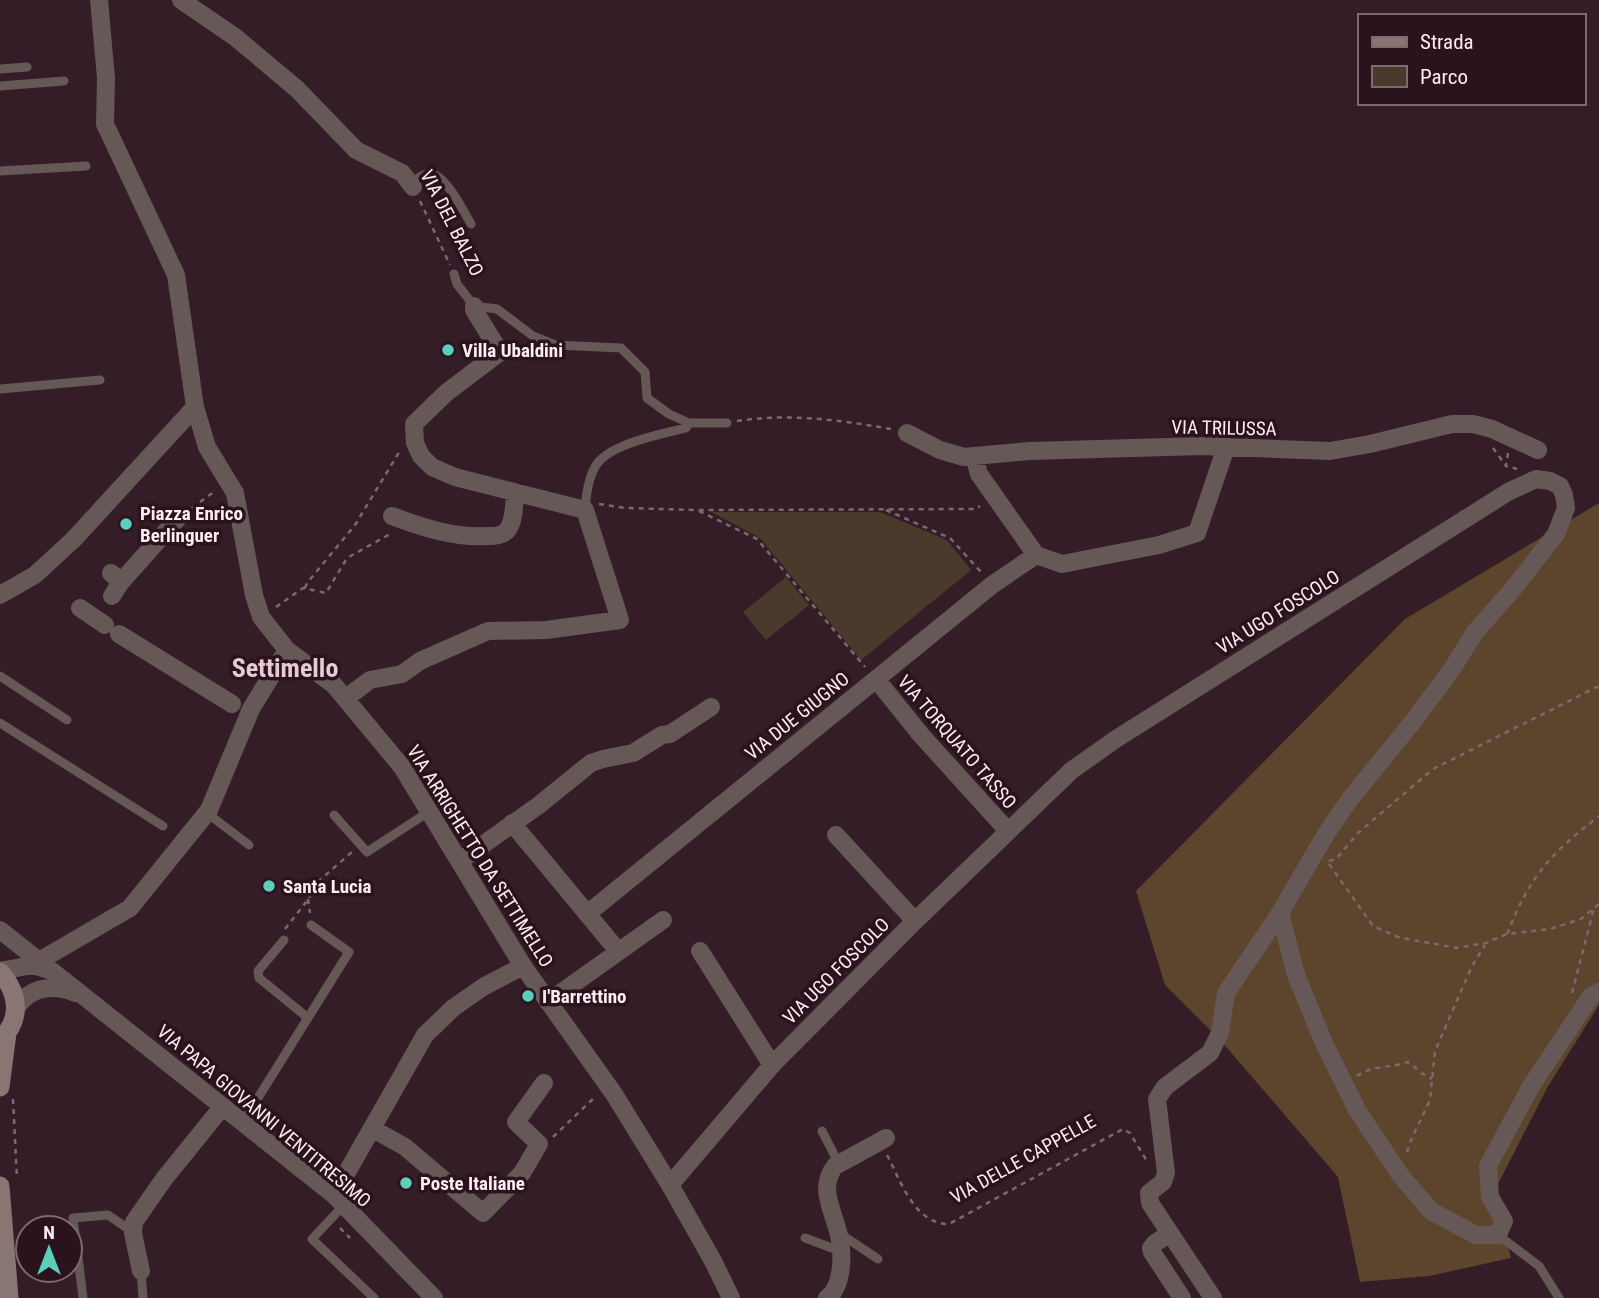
<svg xmlns="http://www.w3.org/2000/svg" width="1599" height="1298" font-family="'Roboto Condensed',sans-serif">
  <style>
    .green { fill: #493a2c }
    .forest { fill: #5d452d }
    .lines { fill: none; stroke-linecap: round; stroke-linejoin: round }
    .path { stroke: #7d686f; stroke-width: 2.5; stroke-dasharray: 5 5; stroke-linecap: butt }
    .service { stroke: #655856; stroke-width: 9 }
    .minor { stroke: #655856; stroke-width: 18 }
    .secondary { stroke: #897571; stroke-width: 19 }
    .poi-dot { fill: #5bcebc; stroke: #2a131c; stroke-width: 2.5 }
    .labels { text-anchor: middle; dominant-baseline: central; stroke-width: 7; stroke-linejoin: round; paint-order: stroke }
    .street-label { font-size: 19px; fill: #fdecf1; stroke: #2a131c }
    .poi-label { font-size: 19px; font-weight: bold; fill: #fdecf1; stroke: #2a131c; text-anchor: start }
    .district-label { font-size: 26px; font-weight: bold; fill: #e9c9d4; stroke: #2a131c }
  </style>
  <rect width="100%" height="100%" fill="#341d26"/>
  <path class="green" d="M711,512H880L947,540L971,570L861,660L760,538Z
    M786,577L809,605L766,640L743,612Z"/>
  <path class="forest" d="M1599,503V1005L1547,1088L1494,1192L1511,1258L1429,1276L1360,1282L1338,1177L1222,1042L1165,985L1136,891L1405,619Z"/>
  <g class="lines">
    <path class="path" d="M420,201L450,265
      M737,421C789,413 840,420 891,429
      M1493,448L1506,466
      M1508,453L1506,466L1517,469
      M599,504L626,508L696,510L976,509L980,506
      M192,508L215,491
      M886,510L950,538L981,572
      M699,511L757,539L865,667
      M305,588L307,583L355,525L401,449
      M276,607L303,588L326,593L347,558L390,534
      M1329,861L1336,859L1358,833L1433,769L1599,686
      M1329,864L1373,926L1398,937L1456,948L1486,943L1507,934L1550,929L1581,919L1599,904
      M308,899L310,913
      M285,929L310,897L308,895L313,886L352,852
      M1507,934C1530,876 1550,854 1599,816
      M1572,993L1594,908
      M1357,1076C1372,1065 1391,1068 1408,1062L1423,1074L1432,1079
      M13,1099L17,1179
      M553,1137L596,1096
      M1407,1152L1411,1140L1430,1100L1435,1051L1472,966L1485,945
      M887,1155C901,1181 914,1224 949,1224L1123,1129L1130,1133L1148,1163
      M340,1228L350,1238"/>
    <path class="service" d="M0,69L27,67
      M0,86L64,81
      M0,171L86,166
      M411,183C417,179 424,172 432,174C446,176 464,212 471,224
      M454,274L457,284L474,306L497,309L533,336L555,345L621,348L645,372L647,398L669,414L689,423
      M0,389L100,380
      M585,510C586,496 588,479 595,467C607,444 662,434 686,428L689,423H727
      M0,676L67,720
      M0,723L163,826
      M207,813L249,845
      M334,815L367,852L430,811
      M284,940L258,971L259,978L308,1018
      M243,1122L349,952L311,925
      M822,1131L839,1164
      M344,1205L312,1239L374,1298
      M839,1233L878,1259
      M1498,1235L1539,1266L1559,1298
      M805,1238L840,1251
      M141,1271L143,1298
      M83,1298L73,1218L108,1215L133,1232"/>
    <path class="minor" d="M99,0L106,78L105,124L176,275L195,407L207,447L235,493L254,595L261,617L287,650L334,685L402,767L523,966L614,1094L670,1185L713,1261L731,1298
      M181,0L235,37L297,89L356,150L402,173L413,187
      M907,433L940,450L964,457L1029,451L1202,446L1330,451L1370,444L1452,424H1473L1492,429L1538,450
      M974,456L979,474L1036,555
      M392,516C424,528 454,538 488,536C493,536 500,536 504,533C515,526 514,504 515,492
      M111,573L121,582L112,596
      M121,582L178,518
      M0,595L35,575L74,539L195,407
      M80,608L105,625
      M119,634L232,704
      M876,679L921,735L1008,831
      M346,698L370,680L402,674L420,661L488,631L546,630L620,620L585,510L455,477L432,467L421,456L415,443L414,424L446,393L500,352L474,310V306
      M512,823L618,951
      M836,835L915,921
      M460,861L539,805L591,763L603,759L633,753L662,735L670,734L711,707
      M1280,913L1296,975L1324,1043L1357,1110L1401,1176L1431,1211L1476,1235H1498L1504,1221L1490,1197L1488,1166L1531,1086L1591,996L1599,992
      M587,914L992,585L1036,555L1062,564L1159,545L1197,533L1226,447
      M0,930L47,967
      M700,951L772,1065
      M39,961L130,908L209,810L251,709L287,650
      M0,971L33,965L52,971L334,1195L434,1298
      M548,1002L663,920
      M16,1008C31,986 53,984 76,993
      M373,1129L405,1147L483,1213L522,1173L539,1144L516,1122L544,1083
      M670,1185L772,1065L915,921L1072,770L1116,739L1508,492L1536,479L1550,481L1560,486L1564,495L1566,508L1556,534L1513,589L1475,632L1452,669L1415,719L1350,799L1326,834L1280,913L1226,993L1220,1033L1210,1053L1165,1087L1157,1099L1166,1173L1163,1182L1149,1193L1150,1203L1213,1298
      M334,1195L425,1035L453,1008L483,987L523,966
      M1169,1234L1155,1243L1151,1248L1152,1252L1182,1298
      M141,1271L133,1233L134,1222L164,1179L223,1106
      M827,1298C842,1288 843,1258 840,1241C837,1216 816,1190 835,1166L886,1138"/>
    <path class="secondary" d="M0,972C19,993 22,1020 0,1040
      M0,1087L7,1033
      M0,1186L9,1298"/>
  </g>
  <g class="poi-dot">
    <circle cx="448" cy="350" r="7"/>
    <circle cx="126" cy="524" r="7"/>
    <circle cx="269" cy="886" r="7"/>
    <circle cx="528" cy="996" r="7"/>
    <circle cx="406" cy="1183" r="7"/>
  </g>
  <g class="labels">
    <g class="street-label">
      <text transform="translate(452 223) rotate(63)">VIA DEL BALZO</text>
      <text transform="translate(1224 428) rotate(1)">VIA TRILUSSA</text>
      <text transform="translate(1278 612) rotate(-32)">VIA UGO FOSCOLO</text>
      <text transform="translate(797 716) rotate(-39)">VIA DUE GIUGNO</text>
      <text transform="translate(957 742) rotate(49)">VIA TORQUATO TASSO</text>
      <text transform="translate(480 856) rotate(58)">VIA ARRIGHETTO DA SETTIMELLO</text>
      <text transform="translate(836 971) rotate(-45)">VIA UGO FOSCOLO</text>
      <text transform="translate(264 1116) rotate(40)">VIA PAPA GIOVANNI VENTITRESIMO</text>
      <text transform="translate(1023 1159) rotate(-29)">VIA DELLE CAPPELLE</text>
    </g>
    <g class="poi-label">
      <text x="462" y="350">Villa Ubaldini</text>
      <text x="140" y="513">Piazza Enrico<tspan x="140" dy="22">Berlinguer</tspan></text>
      <text x="283" y="886">Santa Lucia</text>
      <text x="542" y="996">I'Barrettino</text>
      <text x="420" y="1183">Poste Italiane</text>
    </g>
    <g class="district-label">
      <text x="285" y="668">Settimello</text>
    </g>
  </g>
  <rect x="1358" y="14" width="228" height="91" fill="#2a131c" stroke="#7e6a71" stroke-width="2"/>
  <rect x="1372" y="37" width="35" height="10" fill="#897571" stroke="#7e6a71" stroke-width="2"/>
  <text x="1420" y="49" font-size="21" fill="#fdecf1">Strada</text>
  <rect x="1372" y="66" width="35" height="21" fill="#493a2c" stroke="#7e6a71" stroke-width="2"/>
  <text x="1420" y="84" font-size="21" fill="#fdecf1">Parco</text>
  <g transform="translate(49 1249)"><circle r="33" fill="#2a131c" stroke="#7e6a71" stroke-width="2"/>
  <path d="M0-5L12 26L0 18L-12 26Z" fill="#5bcebc"/>
  <text y="-10" font-size="19" font-weight="bold" text-anchor="middle" fill="#fdecf1">N</text>
  </g>
</svg>
